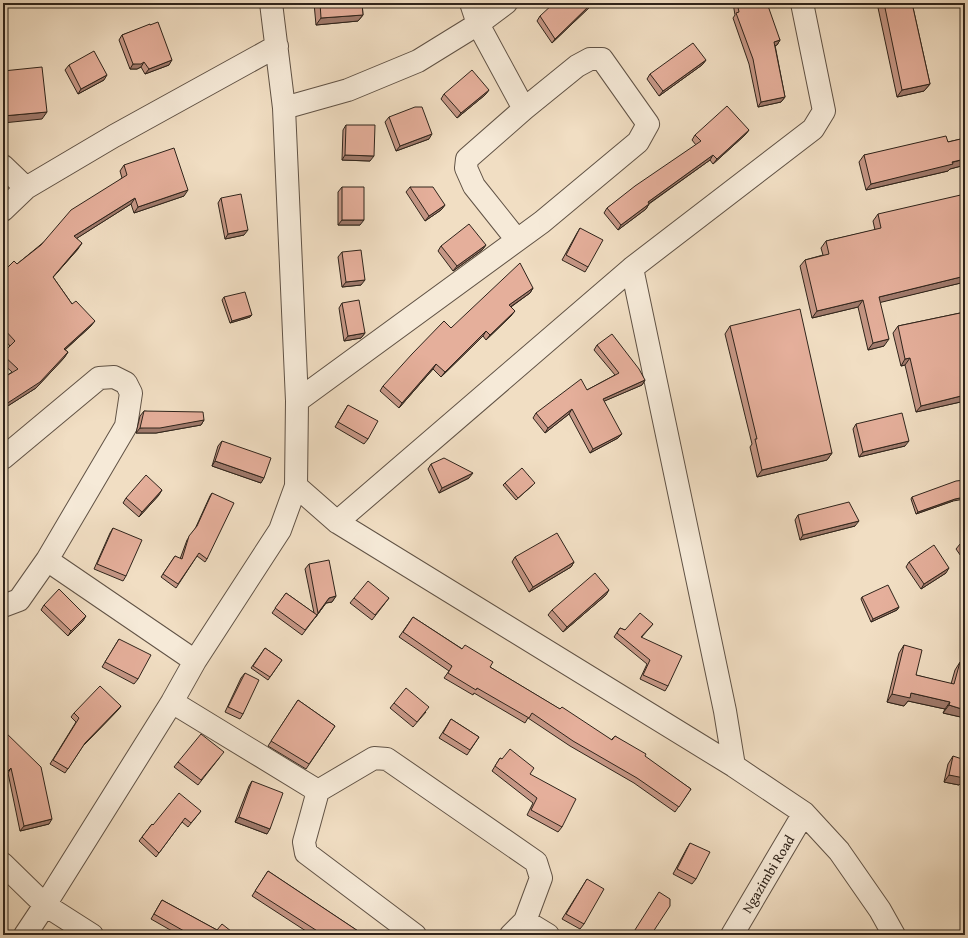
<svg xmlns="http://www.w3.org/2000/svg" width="968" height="938" font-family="'Gentium Book Plus',serif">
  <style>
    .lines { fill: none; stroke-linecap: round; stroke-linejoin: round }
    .street-casing { stroke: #605245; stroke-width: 24 }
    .street { stroke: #f6ead8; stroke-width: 22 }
    .wall { fill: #c59685; stroke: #2f241b }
    .shaded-wall { fill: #a07a6c; stroke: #2f241b }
    .building { fill: #e5af9b; stroke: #2f241b }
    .labels { text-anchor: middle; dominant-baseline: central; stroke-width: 3.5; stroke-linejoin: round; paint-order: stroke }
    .street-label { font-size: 14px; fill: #2f241b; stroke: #f6ead8 }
  </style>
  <rect width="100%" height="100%" fill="#f1dec3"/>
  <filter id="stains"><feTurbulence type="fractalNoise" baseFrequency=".005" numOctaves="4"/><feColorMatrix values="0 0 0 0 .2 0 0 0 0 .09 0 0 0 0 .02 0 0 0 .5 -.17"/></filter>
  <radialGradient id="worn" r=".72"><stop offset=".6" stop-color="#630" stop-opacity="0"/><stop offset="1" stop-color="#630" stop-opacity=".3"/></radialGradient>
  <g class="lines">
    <defs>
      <path id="street" d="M471,3L478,24L524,109
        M284,108L348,90L418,61L478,24L506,3
        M3,166L26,188
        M3,210L26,188L114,136L277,46
        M632,268L725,711L734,766
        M297,401L542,222L638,142L648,124L602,59H590L577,66L524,109L467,159L466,168L474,186L517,240
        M3,458L99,378L114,377L126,383L131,393L126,426L47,560L19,600L3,606
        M296,486L337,522L734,766L804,813L839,851L880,910L894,935
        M337,522L632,268L813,129L824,111L802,3
        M47,560L195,661
        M172,702L318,791
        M3,864L45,905L92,935
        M525,921L548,935
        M25,935L45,905L172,702L195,661L280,530L296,486L297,401L284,108L271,3
        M415,935L306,853L304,842L318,791L374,758L387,759L536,862L541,878L525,921L511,935
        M732,935L804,813"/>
    </defs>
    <use href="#street" class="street-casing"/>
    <use href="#street" class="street"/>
  </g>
  <path class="wall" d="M314,3H362L363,15L358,21L316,25Z
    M594,3L552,43L537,21L540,16Z
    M733,3H759V5L780,40L777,45H775L785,97L781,102L758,107L749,64L733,18L735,15Z
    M877,3H912L930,84L924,91L897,97Z
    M150,25L169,65L145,74L141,67L137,69H130L119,40L122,35Z
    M706,60L702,65L659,96L647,79L650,74Z
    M69,65L104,80L78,94L65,70Z
    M489,90L485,95L457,118L441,99L444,94Z
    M389,117L429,139L396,151L385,122Z
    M346,125L370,161L342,160L343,130Z
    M749,130L745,135L713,164L710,160L649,204L646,209L618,230L604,213L607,208L696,145L692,140L695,135Z
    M965,138V165L950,169L948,171L866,190L859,162L864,155L948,142Z
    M124,165L184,196L134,213L131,204L77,238L78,249L53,277L72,304L91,326L65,350L68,352L64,358L36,388L3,409V378L12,372L3,364V353L10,346L3,338V272L17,264L122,178L120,171Z
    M342,187L360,225H338V192Z
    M410,187L445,205L441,210L425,221L406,192Z
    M221,198L244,235L225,239L218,203Z
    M878,214L965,282L880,302L884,346L868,350L858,307L812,318L800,266L805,260L823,255L821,248L826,241L875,230L873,221Z
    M580,228L588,267L585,272L562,260L577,233Z
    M486,245L482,250L453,271L438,251L441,246Z
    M342,252L361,285L342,287L338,257Z
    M533,288L530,293L511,307V316L486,340L483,336L441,377L433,369L399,408L380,391L383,386L451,328Z
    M224,297L250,317L230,323L222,300Z
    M342,303L365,333L361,338L344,341L339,308Z
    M965,312V401L916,412L905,365L901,366L893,333L898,326Z
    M730,326L832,453L827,460L757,477L750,447L752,444L725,334Z
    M597,345L645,380L642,385L604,401L618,438L590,453L569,414L545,433L533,418L536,413L587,390L615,375L594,350Z
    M348,405L368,439L364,444L335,427Z
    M144,411L204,420L201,425L156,433H136L140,416Z
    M856,424L905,446L859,457L853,429Z
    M222,441L261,483L212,466L218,446Z
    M431,464L469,478L439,493L428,469Z
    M505,483L533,485L516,500L503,485Z
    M212,493L207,559L205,562L197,556L176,588L161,577L175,556L180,559L187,540L195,529L210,496Z
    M159,495L139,517L123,503L126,498Z
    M912,497L953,501L916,514L911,499Z
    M798,515L855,526L800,540L795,520Z
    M113,528L126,576L123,581L94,569L110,533Z
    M965,540V562L956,549L960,544Z
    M515,557L574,562L571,567L529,592L512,562Z
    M909,562L946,573L921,589L906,567Z
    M309,564L336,596L332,602L326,603L302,635L272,613L286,593L314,613L305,569Z
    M606,595L563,632L548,615L552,610Z
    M862,597L899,607L897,610L871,622L861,599Z
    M354,598H389L372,620L350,603Z
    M44,605L83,621L68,636L41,610Z
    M413,617L490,667L611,740L615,736L691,789L675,812L634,783L570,746L528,718L525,723L474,693L473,695L444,678L449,671L399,637Z
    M653,624L641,638L668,686L665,691L640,679L647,664L614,637L620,628L625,630Z
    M119,639L138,679L134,684L102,667Z
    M904,645L916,675L951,684L955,670L960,662L965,718L943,713L945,709L908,701L904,706L887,702L899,653Z
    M265,648L282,660L268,680L251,668Z
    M245,673L243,714L240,719L225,712L241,678Z
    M298,700L335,726L306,769L268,746Z
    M394,703L426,712L413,727L390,708Z
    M121,706L118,710L83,746L65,773L50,764L76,722L71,717L74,713Z
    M451,719L479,737L467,755L439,738Z
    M3,730L49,824L20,831L8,773L3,778Z
    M953,756L960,784L959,785L944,782L948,764Z
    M220,757L198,785L174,767L178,762Z
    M500,758L530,774L562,827L558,832L527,815L533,803L492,771Z
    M252,781L267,834L235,822L249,786Z
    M201,811L188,827L182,822L156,857L139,841L152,824L153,825Z
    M690,843L696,879L692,884L673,874L687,848Z
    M268,871L364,935H312L252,896Z
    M587,879L584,924L580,929L562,919Z
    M162,900L217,930L236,935H179L151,919Z"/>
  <path class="shaded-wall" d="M592,3H594L552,43L555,39Z
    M363,15L358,21L316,25L321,18Z
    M780,40L777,45L771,47L774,42Z
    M172,60L169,65L145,74L149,69Z
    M706,60L702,65L659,96L663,91Z
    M144,62L141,67L137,69H130L133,64Z
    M107,75L104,80L78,94L81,89Z
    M930,84L924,91L897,97L902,90Z
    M489,90L485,95L457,118L461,113Z
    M785,97L781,102L758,107L761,102Z
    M47,112L42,119L3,123V116Z
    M749,130L745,135L713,164L717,159Z
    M432,134L429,139L396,151L400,146Z
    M345,155L374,156L370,161L342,160Z
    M713,155L710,160L644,207L648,202Z
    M965,159V165L950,169L948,171L866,190L871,184Z
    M188,190L184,196L134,213L138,207Z
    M135,198L131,204L71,242L74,236Z
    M649,204L646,209L618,230L621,225Z
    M445,205L441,210L425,221L429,216Z
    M342,220H364L360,225H338Z
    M248,230L244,235L225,239L228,234Z
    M82,243L78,249L49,282L53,277Z
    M486,245L482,250L453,271L457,266Z
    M965,276V282L874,304L879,297Z
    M365,280L361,285L342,287L346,282Z
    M533,288L530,293L506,310L509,305Z
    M863,300L858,307L812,318L817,311Z
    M515,311L511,316L486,340L490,335Z
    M252,315L250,317L230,323L232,321Z
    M95,321L91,326L60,354L64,349Z
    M486,331L483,336L441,377L445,372Z
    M365,333L361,338L344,341L348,336Z
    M889,339L884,346L868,350L873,343Z
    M68,352L64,358L36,388L3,409V406Z
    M910,358L905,365L901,366L905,359Z
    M436,364L433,369L399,408L402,403Z
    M645,380L642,385L600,403L603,399Z
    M965,395V401L916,412L921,406Z
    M572,409L569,414L545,433L548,428Z
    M204,420L201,425L156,433H136L140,428Z
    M622,434L618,438L590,453L593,449Z
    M909,441L905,446L859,457L863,452Z
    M832,453L827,460L757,477L762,470Z
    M215,461L264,478L261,483L212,466Z
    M473,473L469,478L439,493L442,488Z
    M162,490L159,495L139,517L142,512Z
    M965,497V499L953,501L916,514L918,512L955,499Z
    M859,521L855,526L800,540L803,535Z
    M574,562L571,567L529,592L533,587Z
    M949,568L946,573L921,589L924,584Z
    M609,590L606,595L563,632L567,627Z
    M336,596L332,602L326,603L315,618L329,598Z
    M899,607L897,610L871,622L873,619Z
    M86,616L83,621L68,636L71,631Z
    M911,693L950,702L945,709L908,701L904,706L887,702L892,694Z
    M949,705L965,710V718L943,713Z
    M121,706L118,710L82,747L85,743Z
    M11,768L8,773L3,778V776Z
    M949,775L965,776V785L960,784L959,785L944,782Z
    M239,817L270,829L267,834L235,822Z
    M52,819L49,824L20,831L24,826Z"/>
  <path class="building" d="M320,3H362L363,15L321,18Z
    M554,3H592L555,39L540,16Z
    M737,3H759V5L764,3H767L780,40L774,42L785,97L761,102L753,59L736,13L739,12Z
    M884,3H912L930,84L902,90Z
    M158,22L172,60L149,69L144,62L141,64H133L122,35L150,24V25Z
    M693,43L706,60L663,91L650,74Z
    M94,51L107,75L81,89L69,65Z
    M42,67L47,112L3,116V71Z
    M472,70L489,90L461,113L444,94Z
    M727,106L749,130L717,159L713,155L648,202L649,204L621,225L607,208L635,186L701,141L695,135Z
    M415,107H422L432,134L400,146L389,117Z
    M346,125H375L374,156L345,155Z
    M946,136L948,142L965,138V159L952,162L953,164L871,184L864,155Z
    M174,148L188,190L138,207L135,198L74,236L82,243L53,277L72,304L76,301L95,321L64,349L68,352L40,382L3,406V378L18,369L3,355V353L15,341L3,328V272L14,261L17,264L41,245L71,210L127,175L124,165Z
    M342,187H364V220H342Z
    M410,187H433L445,205L429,216Z
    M241,194L248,230L228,234L221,198Z
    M965,194V276L879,297L889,339L873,343L863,300L817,311L805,260L829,254L826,241L881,228L878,214Z
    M469,224L486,245L457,266L441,246Z
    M580,228L603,240L588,267L566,255Z
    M361,250L365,280L346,282L342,252Z
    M520,263L533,288L509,305L515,311L490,335L486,331L445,372L436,364L402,403L383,386L412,354L444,321L451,328Z
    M245,292L252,315L232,321L224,297Z
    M359,300L365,333L348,336L342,303Z
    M800,309L832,453L762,470L755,439H757L730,326Z
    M965,312V395L921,406L910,358L905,359L898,326Z
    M612,334L639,369L645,380L603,399L622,434L593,449L572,409L548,428L536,413L581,379L587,390L619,373L597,345Z
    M348,405L378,421L368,439L338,422Z
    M144,411L203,412L204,420L160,428H140Z
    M902,413L909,441L863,452L856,424Z
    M222,441L271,458L264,478L215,461Z
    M444,458L473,473L442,488L431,464Z
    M522,468L535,483L518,498L505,483Z
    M146,475L162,490L142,512L126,498Z
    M965,480V497L955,499L918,512L912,497L956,481Z
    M212,493L234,503L207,559L199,553L178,584L163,574L175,556L182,559L189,536L197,526Z
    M849,502L859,521L803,535L798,515Z
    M113,528L142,540L126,576L97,564Z
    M557,533L574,562L533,587L515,557Z
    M965,540V552L960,544Z
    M934,545L949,568L924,584L909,562Z
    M329,560L336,596L329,598L318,613L309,564Z
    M595,573L609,590L567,627L552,610Z
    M368,581L389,598L375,615L354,598Z
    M888,585L899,607L873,619L862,597Z
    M59,589L86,616L71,631L44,605Z
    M286,593L317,615L305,630L275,608Z
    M640,613L653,624L641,637L682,656L668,686L643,675L650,660L617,633L620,628L625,630Z
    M413,617L462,649L465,645L493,662L490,667L560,709L562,707L612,740L615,736L646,754L645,756L691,789L679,807L637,778L573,741L532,713L529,718L477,688L476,690L448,673L452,666L403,632Z
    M119,639L151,655L138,679L105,662Z
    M904,645L922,650L916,675L954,684L960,662L965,663V710L949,705L950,702L911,693L910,698L892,694Z
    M265,648L282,660L270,677L253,666Z
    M245,673L259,680L243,714L228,707Z
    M100,686L121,706L85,743L68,769L53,760L79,718L74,713Z
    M406,688L429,707L417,722L394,703Z
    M298,700L335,726L309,764L271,741Z
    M451,719L479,737L470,750L443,733Z
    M3,730L41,767L52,819L24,826L11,768L3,776Z
    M201,734L224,752L201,780L178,762Z
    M510,749L534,768L530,774L576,799L562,827L531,810L537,798L495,766L500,758L502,759Z
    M953,756L965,760V776H964V778L949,775Z
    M252,781L283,793L270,829L239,817Z
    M179,793L201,811L191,823L185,818L159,853L142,837L152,824L153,825Z
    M690,843L710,852L696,879L677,869Z
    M268,871L364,935H321L322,934L255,891Z
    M587,879L604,889L584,924L566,914Z
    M659,892L670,899V906L651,935H636L633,933Z
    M162,900L217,930L222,924L236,935H198L193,931L191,935L154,914Z"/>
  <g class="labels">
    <g class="street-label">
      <text transform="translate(768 874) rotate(-59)">Ngazimbi Road</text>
    </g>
  </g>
  <rect width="968" height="938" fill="none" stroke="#f1dec3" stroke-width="16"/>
  <rect x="4" y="4" width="960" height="930" fill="none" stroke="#2f241b" stroke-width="2"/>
  <rect x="8" y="8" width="952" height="922" fill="none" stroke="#2f241b"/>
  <rect width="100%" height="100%" filter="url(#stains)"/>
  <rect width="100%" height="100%" fill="url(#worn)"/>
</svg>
